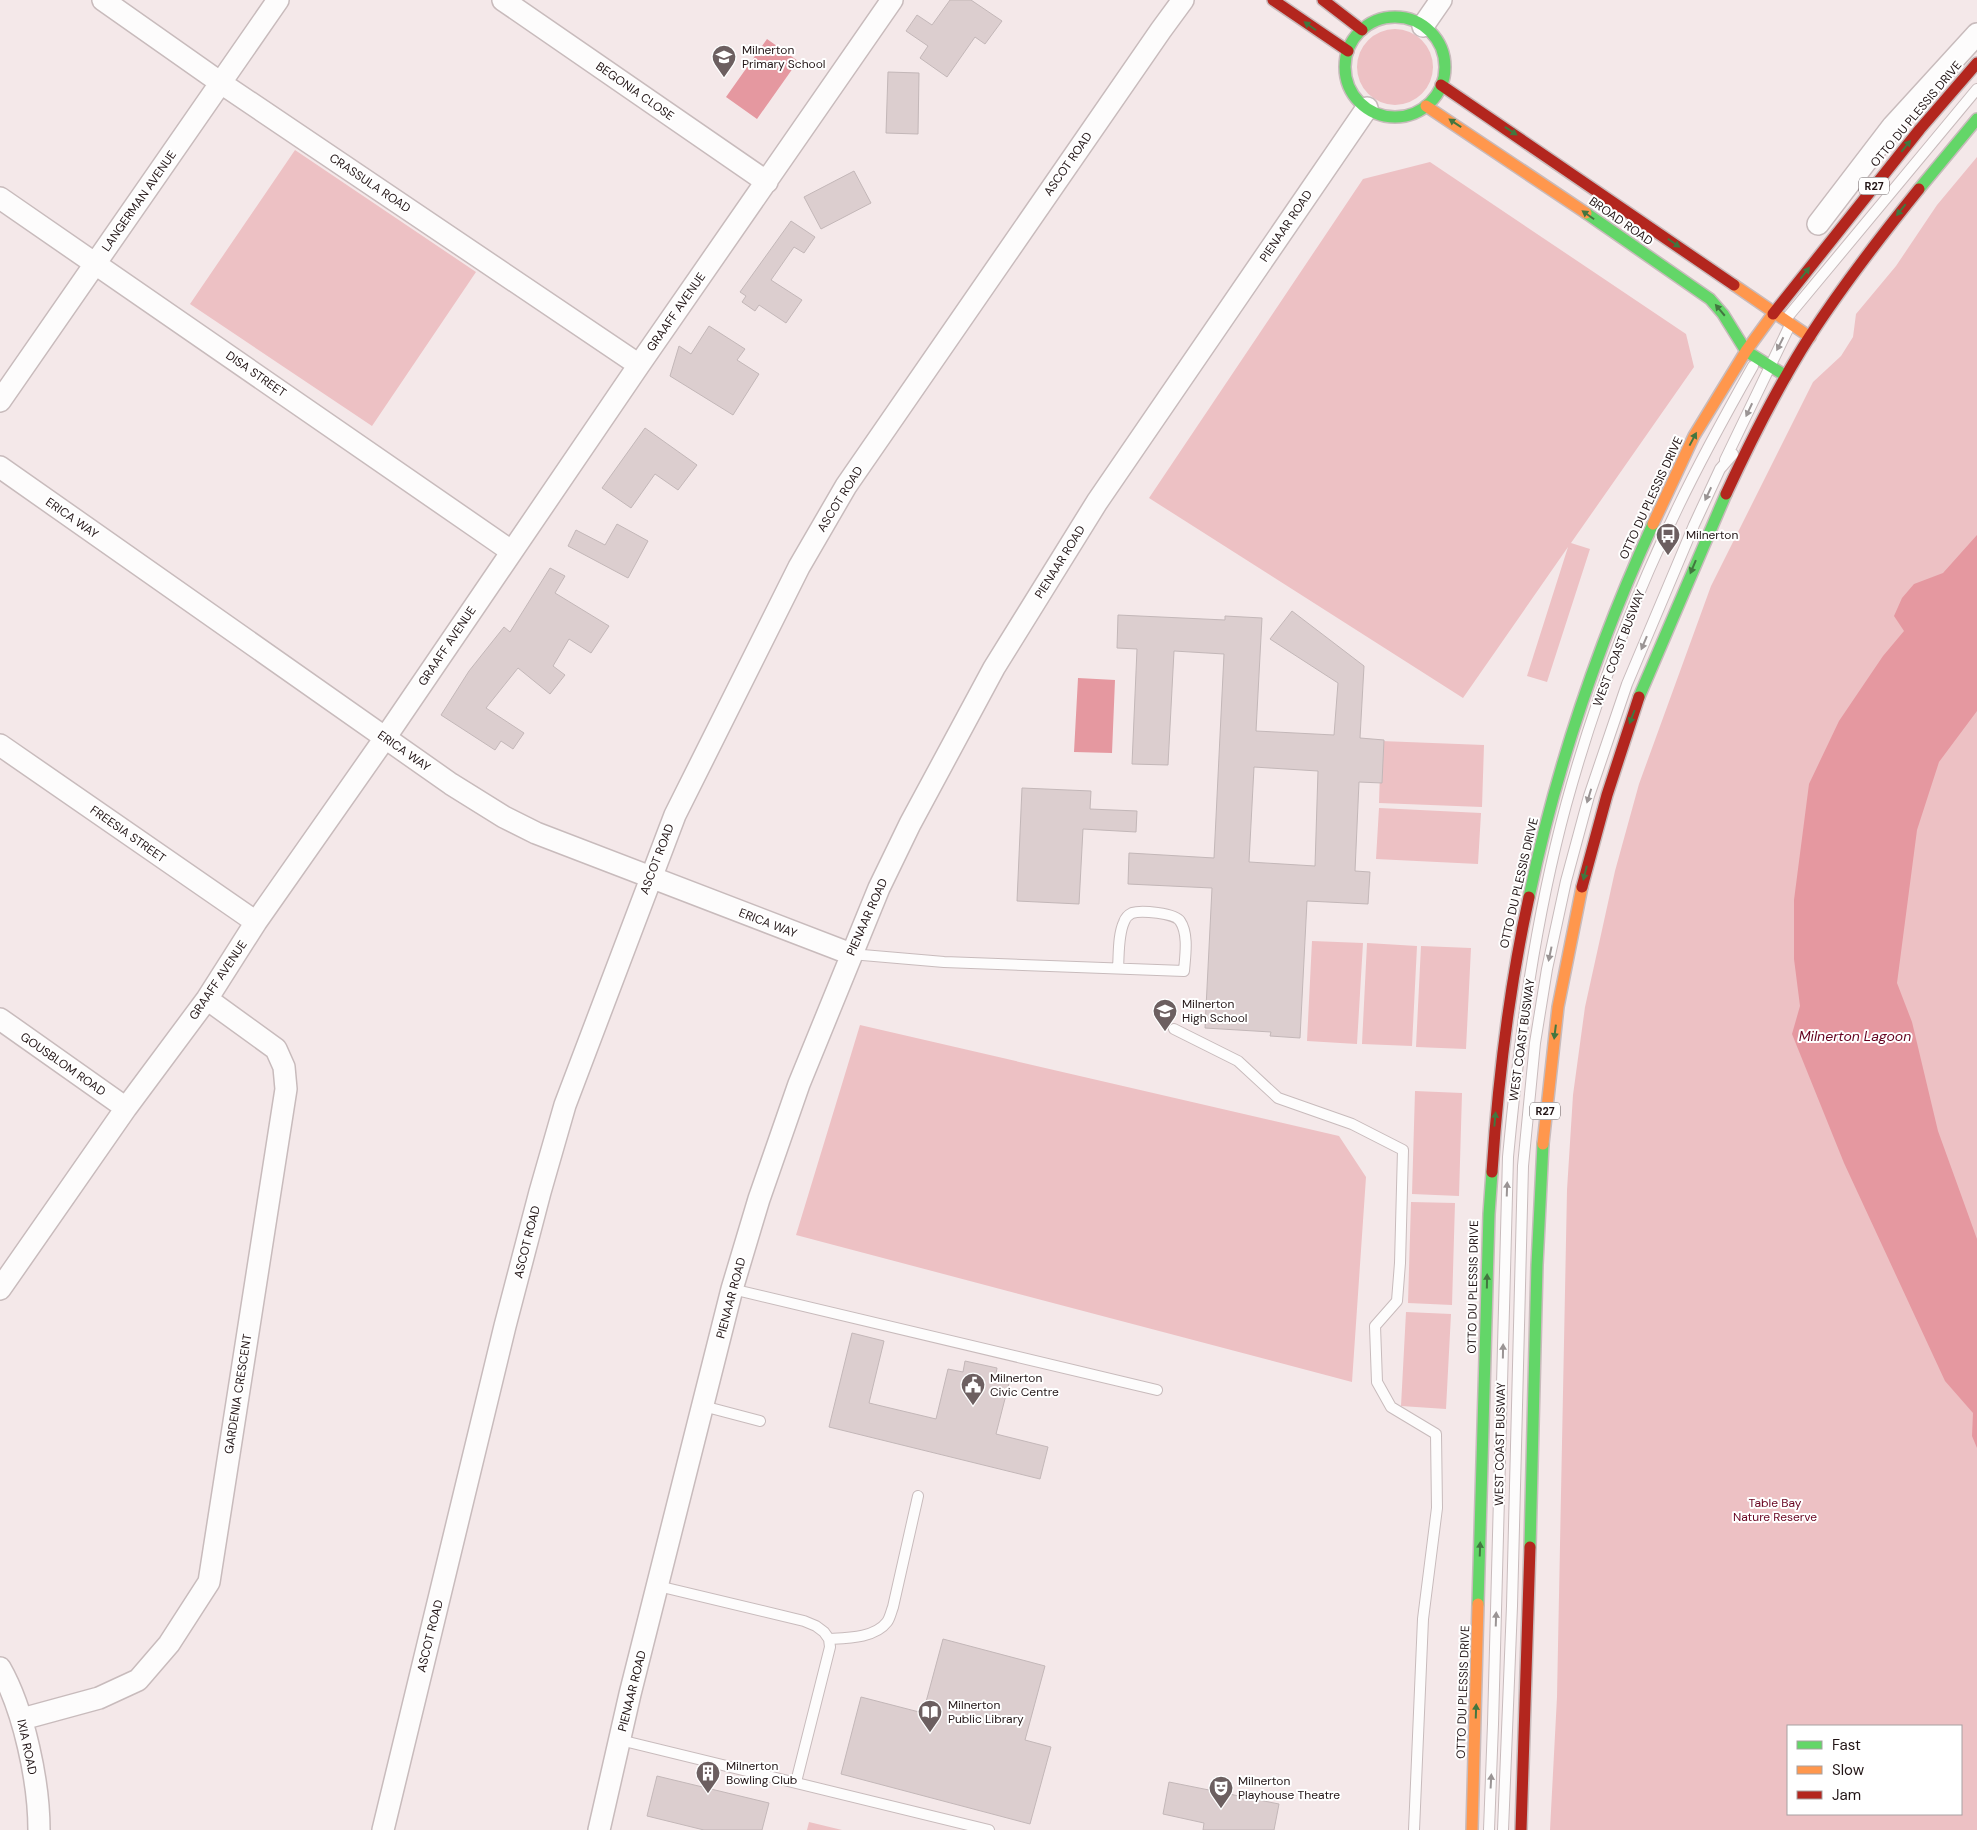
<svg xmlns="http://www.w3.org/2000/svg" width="1977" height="1830" font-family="'DM Sans',sans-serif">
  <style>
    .green { fill: #edc1c4; fill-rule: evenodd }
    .water { fill: #e598a0 }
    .building { fill: #dccecf; stroke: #c3b7b8; fill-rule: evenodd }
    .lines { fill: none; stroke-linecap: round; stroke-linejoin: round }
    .lane-casing { stroke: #c8bbbc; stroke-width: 12 }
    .street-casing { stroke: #c8bbbc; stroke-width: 24 }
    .fast-casing { stroke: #c8bbbc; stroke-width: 14 }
    .slow-casing { stroke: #c8bbbc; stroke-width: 14 }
    .jam-casing { stroke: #c8bbbc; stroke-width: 14 }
    .lane { stroke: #fdfcfc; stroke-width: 10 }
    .street { stroke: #fdfcfc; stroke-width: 21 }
    .fast { stroke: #63d668; stroke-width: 11 }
    .slow { stroke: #ff974d; stroke-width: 11 }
    .jam { stroke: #b3261e; stroke-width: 11 }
    .oneway { fill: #42763f }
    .oneway2 { fill: #9a9494 }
    .labels { text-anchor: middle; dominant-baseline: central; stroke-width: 4; stroke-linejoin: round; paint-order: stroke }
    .shield { fill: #fff; stroke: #645b5c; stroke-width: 1 }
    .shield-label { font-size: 11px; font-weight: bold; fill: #221516 }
    .poi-label { font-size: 12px; fill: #221516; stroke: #fff; text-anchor: start }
    .street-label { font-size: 12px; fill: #221516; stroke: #fff }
    .park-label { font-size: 12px; fill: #670420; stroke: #fff }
    .water-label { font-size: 14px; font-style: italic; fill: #64001e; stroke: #fff }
  </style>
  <rect width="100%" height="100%" fill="#f4e8e9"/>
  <path class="green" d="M1357 67a38 38 0 1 1 76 0a38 38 0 1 1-76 0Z
    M295,150L476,272L372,426L190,304Z
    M1977,157V1830H1550L1557,1697L1567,1190L1573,1095L1585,1007L1615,871L1639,784L1711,586L1813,382L1841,356L1853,337L1856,314L1896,266L1937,205ZM1788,1726H1961V1814H1788Z
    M1430,162L1686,334L1694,367L1571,543L1590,549L1547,682L1527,676L1568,547L1463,698L1149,498L1363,179Z
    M1381,741L1484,745L1482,807L1379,803Z
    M1379,808L1481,813L1478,864L1376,859Z
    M1312,941L1363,943L1357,1044L1307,1041Z
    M1367,943L1417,946L1412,1046L1362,1044Z
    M1421,946L1471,948L1466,1049L1416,1047Z
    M860,1025L1339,1136L1366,1177L1352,1382L796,1235Z
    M1415,1091L1462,1093L1459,1196L1412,1194Z
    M1411,1202L1455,1203L1452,1305L1408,1303Z
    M1406,1312L1451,1314L1446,1409L1401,1406Z
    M809,1822L842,1830H807Z"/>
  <path class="water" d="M767,39L798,61L757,119L726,97Z
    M1977,535V711L1939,762L1917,830L1897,983L1912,1022L1938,1131L1977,1239V1448L1972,1436L1973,1413L1945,1381L1844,1163L1792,1034L1800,1006L1794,959V900L1809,784L1839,721L1883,656L1904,631L1894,616L1902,598L1914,584L1943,573Z
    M1078,678L1115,680L1112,753L1074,752Z"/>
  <path class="building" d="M950,0H971L1002,21L985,44L975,37L947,77L920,58L928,46L906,31L917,15L932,25Z
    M888,72L919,73L918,134L886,133Z
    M854,171L871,203L821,229L804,197Z
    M791,221L815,237L804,253L794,247L771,280L802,300L786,323L759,305L755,311L742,302L746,296L740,292Z
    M709,326L745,349L737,360L759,374L733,415L670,376L679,346L691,354Z
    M645,428L697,465L678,490L655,474L631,508L602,488Z
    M617,524L648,541L628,578L568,546L576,530L605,545Z
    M550,568L565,576L555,593L609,626L591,653L569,639L553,666L565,675L550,694L518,668L486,708L524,733L513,749L501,741L495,750L441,715L469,671L504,627L510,632Z
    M1292,611L1364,666L1360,738L1384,740L1382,783L1359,782L1355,871L1370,872L1368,904L1307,901L1300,1038L1270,1036L1271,1032L1205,1028L1212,888L1128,884L1129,853L1214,858L1224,654L1174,651L1168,765L1132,764L1137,649L1117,648L1118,615L1225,620V616L1262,618L1256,731L1334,735L1338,683L1270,639ZM1254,767L1318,771L1315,866L1249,862Z
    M1022,788L1091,791L1090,809L1137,811L1136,832L1083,829L1079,904L1017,901Z
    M852,1333L884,1341L869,1403L936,1419L948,1369L963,1372L965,1361L997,1368L995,1380L1009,1383L996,1434L1048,1447L1040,1479L829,1427Z
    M943,1639L1045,1666L1025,1740L1051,1747L1030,1824L841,1774L861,1697L923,1713Z
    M657,1776L769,1803L762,1830H704L647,1816Z
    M1169,1782L1279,1804L1274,1830H1203L1204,1823L1163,1814Z"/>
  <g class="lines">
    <defs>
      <path id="lane" d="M1786,319L1977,89
        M1725,460L1790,325
        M851,954L944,962L1184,971C1185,957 1189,934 1180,921C1175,913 1141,910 1132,913C1128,915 1125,919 1124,922C1118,935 1119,954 1118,968
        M1174,1029L1238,1061L1278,1098L1352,1124L1403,1150L1400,1263L1397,1301L1375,1326L1377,1382L1391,1407L1436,1434L1437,1508L1423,1619L1414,1830
        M732,1289L1157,1390
        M703,1406L760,1421
        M658,1586L804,1621L816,1626L824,1632L829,1639L830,1647L796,1782
        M829,1639C847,1638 875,1638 887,1622C890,1618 891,1612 893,1607L918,1496
        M620,1740L989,1830
        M1489,1830L1493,1724L1508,1157C1519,1039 1535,920 1566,805C1594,703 1632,602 1678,507C1701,459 1727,412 1753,366
        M1503,1830L1512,1606L1523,1166L1535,1043L1547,969L1566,881L1589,796L1627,684L1694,525L1720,469L1733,454"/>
      <path id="street" d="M103,0L221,83L639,365
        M503,0L767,182
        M1423,26L1441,0
        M0,198L511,551
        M1818,224L1893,126L1977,34
        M0,401L278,0
        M0,467L451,784L504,817L536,833L851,954
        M0,745L256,922
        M0,1019L126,1108
        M0,1289L126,1108L207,999L256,922L385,738L639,365L892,0
        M0,1668C24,1710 39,1782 39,1830
        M22,1719L99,1698L138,1680L169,1644L209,1582L286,1089L284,1067L276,1049L207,999
        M383,1830L505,1326L540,1192L565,1105L675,815L799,567L846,486L1161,30L1183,0
        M599,1830L630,1694L732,1289L759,1199L799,1084L879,888L910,824L994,668L1097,502L1367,108"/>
      <path id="fast" d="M1345 67a50 50 0 1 1 100 0a50 50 0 1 1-100 0Z
        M1919,189L1977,119
        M1586,213L1710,299L1723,314L1746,351L1786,376
        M1639,697L1726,494
        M1529,897C1556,768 1598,644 1653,524
        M1530,1547L1537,1265L1543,1144
        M1478,1604L1489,1214L1492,1172"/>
      <path id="slow" d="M1426,106L1586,213
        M1734,285L1810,337
        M1653,524L1694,436L1746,351L1773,314
        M1543,1144L1558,1007L1582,887
        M1472,1830L1478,1604"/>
      <path id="jam" d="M1273,0L1348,51
        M1323,0L1362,30
        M1441,85L1734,285
        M1773,314L1920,129L1977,63
        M1726,494C1751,440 1778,386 1810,336C1843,285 1881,236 1919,189
        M1582,887L1607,795L1639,697
        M1492,1172C1498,1080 1509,988 1529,897
        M1521,1830L1530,1547"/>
    </defs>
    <use href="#lane" class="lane-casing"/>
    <use href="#street" class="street-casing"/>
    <use href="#fast" class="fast-casing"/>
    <use href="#slow" class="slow-casing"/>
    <use href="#jam" class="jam-casing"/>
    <use href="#lane" class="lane"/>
    <use href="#street" class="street"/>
    <use href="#fast" class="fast"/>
    <use href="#slow" class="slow"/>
    <use href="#jam" class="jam"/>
  </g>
  <defs><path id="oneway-solid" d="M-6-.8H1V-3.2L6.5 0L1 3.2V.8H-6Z" transform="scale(1.25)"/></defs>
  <g class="oneway">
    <use href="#oneway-solid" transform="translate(1310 26) rotate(-145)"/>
    <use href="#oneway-solid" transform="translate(1455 123) rotate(-146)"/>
    <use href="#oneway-solid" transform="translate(1511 131) rotate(34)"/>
    <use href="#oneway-solid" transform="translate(1906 146) rotate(-51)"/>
    <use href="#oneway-solid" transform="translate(1901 210) rotate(129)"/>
    <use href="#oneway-solid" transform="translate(1588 215) rotate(-145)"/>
    <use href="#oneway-solid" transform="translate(1674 243) rotate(35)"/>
    <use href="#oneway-solid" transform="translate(1805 273) rotate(-52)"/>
    <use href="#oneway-solid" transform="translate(1720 310) rotate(-130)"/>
    <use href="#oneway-solid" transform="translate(1693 439) rotate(-62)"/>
    <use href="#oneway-solid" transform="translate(1693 567) rotate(113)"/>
    <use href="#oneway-solid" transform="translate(1632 717) rotate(111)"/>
    <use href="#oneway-solid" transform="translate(1585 873) rotate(104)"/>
    <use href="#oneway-solid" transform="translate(1555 1032) rotate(97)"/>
    <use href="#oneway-solid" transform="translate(1495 1119) rotate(-85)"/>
    <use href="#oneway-solid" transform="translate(1487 1281) rotate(-89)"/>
    <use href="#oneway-solid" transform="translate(1480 1549) rotate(-88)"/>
    <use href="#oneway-solid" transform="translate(1476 1711) rotate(-88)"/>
  </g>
  <g class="oneway2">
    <use href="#oneway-solid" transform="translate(1780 344) rotate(117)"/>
    <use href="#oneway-solid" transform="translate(1749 410) rotate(115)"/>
    <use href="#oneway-solid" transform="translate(1708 494) rotate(115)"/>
    <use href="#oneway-solid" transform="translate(1644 643) rotate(113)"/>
    <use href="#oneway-solid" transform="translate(1589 796) rotate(107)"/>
    <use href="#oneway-solid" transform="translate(1550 954) rotate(102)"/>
    <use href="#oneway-solid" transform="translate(1507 1189) rotate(-88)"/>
    <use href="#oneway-solid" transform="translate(1503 1351) rotate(-89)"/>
    <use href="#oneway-solid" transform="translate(1496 1619) rotate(-88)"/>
    <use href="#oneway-solid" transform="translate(1491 1781) rotate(-87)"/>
  </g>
  <defs>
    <symbol id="school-pin" viewBox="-11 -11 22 30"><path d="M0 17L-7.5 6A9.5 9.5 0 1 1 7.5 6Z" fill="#6c5f60" stroke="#fff"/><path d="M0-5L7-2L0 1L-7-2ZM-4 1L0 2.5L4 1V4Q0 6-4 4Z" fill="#fff"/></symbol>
    <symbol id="bus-pin" viewBox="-11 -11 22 30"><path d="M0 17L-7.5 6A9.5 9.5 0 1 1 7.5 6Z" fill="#6c5f60" stroke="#fff"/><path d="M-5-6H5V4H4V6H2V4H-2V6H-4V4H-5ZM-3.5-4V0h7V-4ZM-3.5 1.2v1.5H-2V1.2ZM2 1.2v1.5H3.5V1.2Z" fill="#fff"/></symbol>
    <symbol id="civic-pin" viewBox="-11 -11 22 30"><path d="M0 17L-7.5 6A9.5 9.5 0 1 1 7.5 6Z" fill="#6c5f60" stroke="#fff"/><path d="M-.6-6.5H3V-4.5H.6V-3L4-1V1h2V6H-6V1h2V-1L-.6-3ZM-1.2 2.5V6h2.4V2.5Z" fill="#fff"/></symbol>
    <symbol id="library-pin" viewBox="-11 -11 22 30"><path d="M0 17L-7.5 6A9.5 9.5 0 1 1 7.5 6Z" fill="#6c5f60" stroke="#fff"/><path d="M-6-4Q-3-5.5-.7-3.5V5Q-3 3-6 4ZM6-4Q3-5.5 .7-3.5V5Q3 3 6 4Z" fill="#fff"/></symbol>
    <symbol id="building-pin" viewBox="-11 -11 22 30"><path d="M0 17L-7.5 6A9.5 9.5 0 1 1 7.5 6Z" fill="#6c5f60" stroke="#fff"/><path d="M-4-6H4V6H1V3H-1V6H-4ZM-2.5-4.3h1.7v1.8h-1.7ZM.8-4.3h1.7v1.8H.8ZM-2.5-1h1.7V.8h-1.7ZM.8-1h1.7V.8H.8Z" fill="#fff"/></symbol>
    <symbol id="theatre-pin" viewBox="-11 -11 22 30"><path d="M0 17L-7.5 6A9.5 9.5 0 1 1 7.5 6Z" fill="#6c5f60" stroke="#fff"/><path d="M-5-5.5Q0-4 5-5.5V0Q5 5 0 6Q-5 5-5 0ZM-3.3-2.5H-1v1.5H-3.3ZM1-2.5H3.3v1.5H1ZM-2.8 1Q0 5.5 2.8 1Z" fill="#fff"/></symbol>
  </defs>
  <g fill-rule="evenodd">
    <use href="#school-pin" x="710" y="43" width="28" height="38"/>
    <use href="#bus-pin" x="1654" y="521" width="28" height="38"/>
    <use href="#school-pin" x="1151" y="997" width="28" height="38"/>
    <use href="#civic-pin" x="959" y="1371" width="28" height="38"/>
    <use href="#library-pin" x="916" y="1698" width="28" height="38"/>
    <use href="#building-pin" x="694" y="1759" width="28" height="38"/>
    <use href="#theatre-pin" x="1207" y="1774" width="28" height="38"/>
  </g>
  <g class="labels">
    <g class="shield">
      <rect x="1859" y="177.5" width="30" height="17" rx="4"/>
      <rect x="1530" y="1102.5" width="30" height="17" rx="4"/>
    </g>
    <g class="shield-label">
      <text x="1874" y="186">R27</text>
      <text x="1545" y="1111">R27</text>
    </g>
    <g class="poi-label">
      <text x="742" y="50">Milnerton<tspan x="742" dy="14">Primary School</tspan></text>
      <text x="1686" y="535">Milnerton</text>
      <text x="1182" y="1004">Milnerton<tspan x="1182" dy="14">High School</tspan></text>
      <text x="990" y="1378">Milnerton<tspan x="990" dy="14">Civic Centre</tspan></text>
      <text x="948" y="1705">Milnerton<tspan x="948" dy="14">Public Library</tspan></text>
      <text x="726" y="1766">Milnerton<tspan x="726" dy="14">Bowling Club</tspan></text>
      <text x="1238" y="1781">Milnerton<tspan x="1238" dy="14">Playhouse Theatre</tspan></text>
    </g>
    <g class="street-label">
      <text transform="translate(635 91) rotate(35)">BEGONIA CLOSE</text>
      <text transform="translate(1916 114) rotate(-50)">OTTO DU PLESSIS DRIVE</text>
      <text transform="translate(1068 164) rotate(-55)">ASCOT ROAD</text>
      <text transform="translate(370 183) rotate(34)">CRASSULA ROAD</text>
      <text transform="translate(139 201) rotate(-55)">LANGERMAN AVENUE</text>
      <text transform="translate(1621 221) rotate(35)">BROAD ROAD</text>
      <text transform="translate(1286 226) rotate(-56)">PIENAAR ROAD</text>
      <text transform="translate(676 312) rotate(-55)">GRAAFF AVENUE</text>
      <text transform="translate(256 374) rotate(35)">DISA STREET</text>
      <text transform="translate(1651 498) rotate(-65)">OTTO DU PLESSIS DRIVE</text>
      <text transform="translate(840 499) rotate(-58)">ASCOT ROAD</text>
      <text transform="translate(72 518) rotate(35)">ERICA WAY</text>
      <text transform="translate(1060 562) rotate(-58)">PIENAAR ROAD</text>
      <text transform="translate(447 646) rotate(-56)">GRAAFF AVENUE</text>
      <text transform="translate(1619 648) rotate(-69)">WEST COAST BUSWAY</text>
      <text transform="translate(404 751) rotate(35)">ERICA WAY</text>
      <text transform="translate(128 834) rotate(35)">FREESIA STREET</text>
      <text transform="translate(657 859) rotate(-69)">ASCOT ROAD</text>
      <text transform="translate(1519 883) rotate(-77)">OTTO DU PLESSIS DRIVE</text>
      <text transform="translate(867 917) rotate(-66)">PIENAAR ROAD</text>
      <text transform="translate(768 923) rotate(21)">ERICA WAY</text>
      <text transform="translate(218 980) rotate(-56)">GRAAFF AVENUE</text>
      <text transform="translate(1522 1040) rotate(-82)">WEST COAST BUSWAY</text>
      <text transform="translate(63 1064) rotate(35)">GOUSBLOM ROAD</text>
      <text transform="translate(527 1242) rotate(-76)">ASCOT ROAD</text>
      <text transform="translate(1473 1287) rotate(-89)">OTTO DU PLESSIS DRIVE</text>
      <text transform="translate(731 1298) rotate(-75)">PIENAAR ROAD</text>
      <text transform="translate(238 1394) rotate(-81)">GARDENIA CRESCENT</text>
      <text transform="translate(1500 1444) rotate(-89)">WEST COAST BUSWAY</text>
      <text transform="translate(430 1636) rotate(-76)">ASCOT ROAD</text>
      <text transform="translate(632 1691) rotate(-76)">PIENAAR ROAD</text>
      <text transform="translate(1463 1692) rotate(-88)">OTTO DU PLESSIS DRIVE</text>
      <text transform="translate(27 1747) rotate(78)">IXIA ROAD</text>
    </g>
    <g class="park-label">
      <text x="1775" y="1503">Table Bay<tspan x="1775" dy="14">Nature Reserve</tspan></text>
    </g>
    <g class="water-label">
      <text x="1855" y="1036">Milnerton Lagoon</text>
    </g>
  </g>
  <rect x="1787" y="1725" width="175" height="90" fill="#ffffff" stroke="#a7a1a2"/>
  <rect x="1797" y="1741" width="25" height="8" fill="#63d668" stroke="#a7a1a2"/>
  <text x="1832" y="1750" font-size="15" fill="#221516">Fast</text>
  <rect x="1797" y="1766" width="25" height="8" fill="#ff974d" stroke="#a7a1a2"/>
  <text x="1832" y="1775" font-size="15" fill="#221516">Slow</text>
  <rect x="1797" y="1791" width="25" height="8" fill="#b3261e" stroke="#a7a1a2"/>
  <text x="1832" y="1800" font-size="15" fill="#221516">Jam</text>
</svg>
